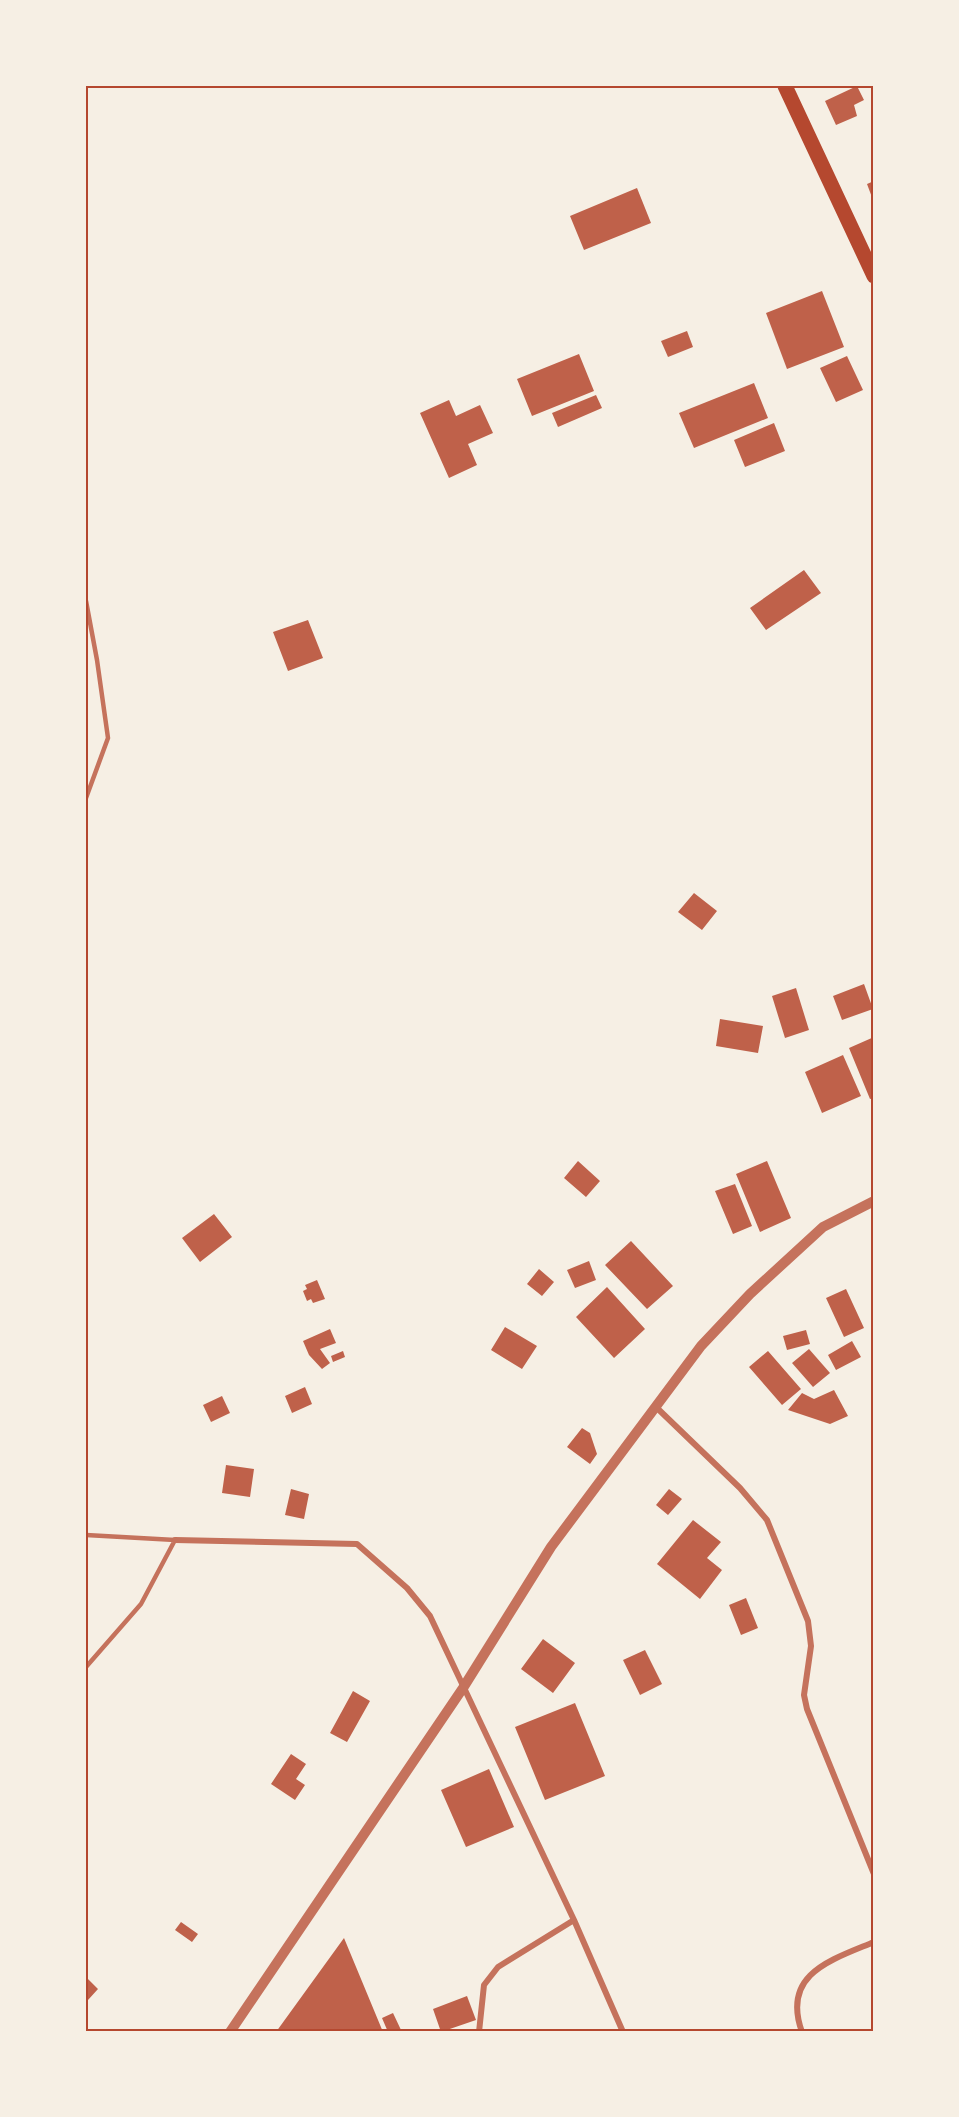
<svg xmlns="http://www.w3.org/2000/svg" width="959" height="2117" font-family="Manrope,sans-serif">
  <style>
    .building { fill: #bf614a }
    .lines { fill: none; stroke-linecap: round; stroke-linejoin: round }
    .service { stroke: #c5725c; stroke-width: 4.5 }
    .minor { stroke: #c5725c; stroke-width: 6 }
    .tertiary { stroke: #c5725c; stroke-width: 10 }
    .primary { stroke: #b5482f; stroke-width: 15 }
    .neatline { fill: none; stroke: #b5482f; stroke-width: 2 }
  </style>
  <rect width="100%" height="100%" fill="#f6efe4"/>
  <path class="building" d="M857,86L864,100L854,105L857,116L836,125L825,101Z
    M874,181V200H873L867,184Z
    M637,188L651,223L584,250L570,216Z
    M822,291L844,347L787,369L766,313Z
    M687,331L693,347L668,357L661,341Z
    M579,354L594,391L532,416L517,379Z
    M847,356L863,390L836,402L820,368Z
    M754,383L768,418L694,448L679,413Z
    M596,395L602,408L558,427L552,413Z
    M449,400L456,416L480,405L493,433L468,444L477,465L449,478L420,413Z
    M774,423L785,451L745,467L734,440Z
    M804,570L821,593L766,630L750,608Z
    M308,620L323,658L288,671L273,632Z
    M694,893L717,911L702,930L678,912Z
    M864,984L873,1009L842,1020L833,996Z
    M796,988L809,1030L785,1038L772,996Z
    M720,1019L763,1026L758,1053L716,1046Z
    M874,1037V1098L870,1099L849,1048Z
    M843,1055L861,1096L822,1113L805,1072Z
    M578,1161L600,1181L586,1197L564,1178Z
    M767,1161L791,1218L760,1232L736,1174Z
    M735,1184L752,1226L733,1234L715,1191Z
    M214,1214L232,1237L200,1262L182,1238Z
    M631,1241L673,1286L647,1309L605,1265Z
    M589,1261L596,1280L575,1288L567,1270Z
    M539,1269L554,1282L542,1296L527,1284Z
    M317,1280L325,1299L313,1303L311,1299L307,1301L303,1291L307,1289L305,1285Z
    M607,1287L645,1329L614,1358L576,1317Z
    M846,1289L864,1328L844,1337L826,1298Z
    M505,1327L537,1346L522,1369L491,1350Z
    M330,1329L336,1343L320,1349L330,1363L322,1369L309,1355L303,1341Z
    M806,1330L810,1344L787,1350L783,1336Z
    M852,1341L861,1357L836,1370L828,1355Z
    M809,1349L830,1373L813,1387L792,1363Z
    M343,1351L345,1357L333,1362L331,1356Z
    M768,1351L801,1389L782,1405L749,1367Z
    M305,1387L312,1404L292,1413L285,1396Z
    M834,1390L848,1416L830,1424L788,1410L802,1393L814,1399Z
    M222,1396L230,1413L211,1422L203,1405Z
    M582,1428L590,1433L597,1454L590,1464L567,1447Z
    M226,1465L254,1469L250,1497L222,1493Z
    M291,1489L309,1494L304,1519L285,1515Z
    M669,1489L682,1499L668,1515L656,1505Z
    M693,1520L721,1542L707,1558L722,1570L700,1599L657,1564Z
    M746,1598L758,1628L741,1635L729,1605Z
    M543,1639L575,1663L553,1693L521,1669Z
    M645,1650L662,1684L640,1695L623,1660Z
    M353,1691L370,1701L347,1742L330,1733Z
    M575,1703L605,1776L545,1800L515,1727Z
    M291,1754L306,1764L296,1779L305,1785L295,1800L271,1784Z
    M489,1769L514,1827L466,1847L441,1790Z
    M181,1922L198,1934L192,1942L175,1930Z
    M344,1938L383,2032H276Z
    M86,1977L98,1989L88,2000L86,1998Z
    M467,1996L476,2020L441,2032L433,2009Z
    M393,2013L401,2030L388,2032L382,2018Z"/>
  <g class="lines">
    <path class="service" d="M86,601L97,660L108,738L86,798
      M86,1535L175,1540L141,1604L86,1667"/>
    <path class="minor" d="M657,1408L740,1488L767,1520L808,1621L811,1646L804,1695L807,1709L874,1874
      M175,1540L357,1544L407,1588L430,1616L574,1920L623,2032
      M479,2032L484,1985L498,1967L574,1920
      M802,2032C781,1974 831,1960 874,1942"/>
    <path class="tertiary" d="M230,2032L463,1688L551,1547L701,1346L750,1294L823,1227L874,1201"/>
    <path class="primary" d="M785,86L874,276"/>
  </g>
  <rect width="959" height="2117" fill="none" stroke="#f6efe4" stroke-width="174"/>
  <rect x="87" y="87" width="785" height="1943" class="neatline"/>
</svg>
